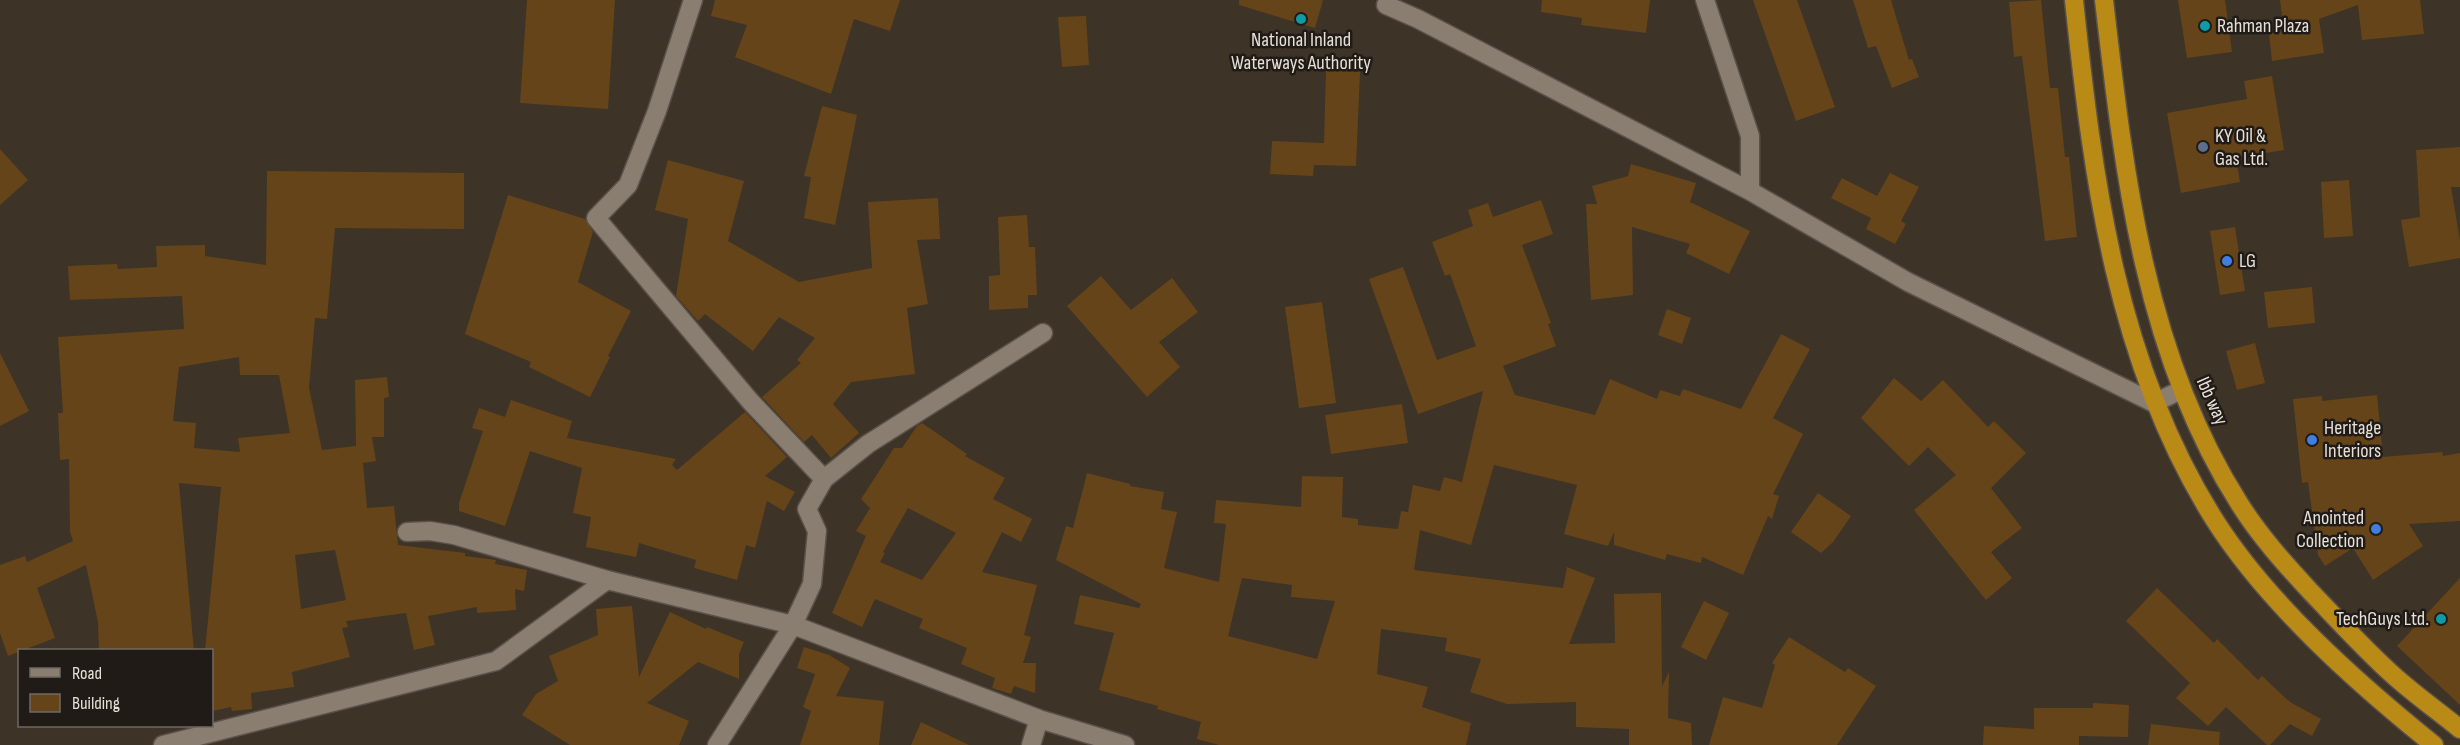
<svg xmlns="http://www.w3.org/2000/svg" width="2460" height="745" font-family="'Sofia Sans Condensed',sans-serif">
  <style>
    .building { fill: #664419; fill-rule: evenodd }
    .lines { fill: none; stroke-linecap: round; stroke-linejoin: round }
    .street-casing { stroke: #5a5148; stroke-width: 21 }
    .highway-casing { stroke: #5a5148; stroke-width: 21 }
    .street { stroke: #8a7e71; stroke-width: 18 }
    .highway { stroke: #ba8a17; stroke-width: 18 }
    .culture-dot { fill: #0f9aa8; stroke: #201b16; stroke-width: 2 }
    .service-dot { fill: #5c6f8a; stroke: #201b16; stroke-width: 2 }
    .shop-dot { fill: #3f7fe0; stroke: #201b16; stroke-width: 2 }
    .labels { text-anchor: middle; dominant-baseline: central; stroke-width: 5; stroke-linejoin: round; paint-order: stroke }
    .poi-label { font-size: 20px; fill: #e6e0d9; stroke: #201b16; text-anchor: start }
    .street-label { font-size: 20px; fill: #e6e0d9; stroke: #201b16 }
  </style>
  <rect width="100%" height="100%" fill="#3d3327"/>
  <path class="building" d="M527,0H615L608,109L520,103Z
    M715,0H900L890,31L854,19L831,94L735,57L747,25L711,16Z
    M1239,0H1323L1315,28L1239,5Z
    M1542,0H1650L1646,33L1581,25L1582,18L1541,12Z
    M1753,0H1797L1835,107L1796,121Z
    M1853,0H1891L1909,60L1912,59L1919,77L1892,88L1876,46L1868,48Z
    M2041,0L2050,88H2058L2065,157H2069L2077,237L2045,241L2022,56L2014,57L2009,2Z
    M2178,0H2225L2232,52L2187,58Z
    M2280,0H2420L2424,34L2362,40L2358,5L2319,19L2324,53L2272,61L2269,33L2284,31Z
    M1086,16L1089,65L1062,67L1058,17Z
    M1326,71L1360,72L1356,166L1314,165L1313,176L1270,174L1272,141L1324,143Z
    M2272,76L2284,150L2236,158L2240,182L2181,193L2167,113L2247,99L2244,81Z
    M822,106L857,115L835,225L804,218L811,177L804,176Z
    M2460,147V187H2451L2460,241V258L2409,267L2401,220L2420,217L2416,150Z
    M0,149L28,180L0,205Z
    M668,160L744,181L728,241L799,282L872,268L868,202L938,198L940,239L917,240L928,304L907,308L915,374L851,382L833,404L859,433L831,458L812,435L804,442L762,397L801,363L797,360L815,338L779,317L753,351L705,314L698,321L676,296L688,219L655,210Z
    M1631,164L1696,183L1690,202L1750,231L1729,274L1686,253L1690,244L1632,227L1633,295L1591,300L1586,204H1597L1592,186L1628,176Z
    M267,171L464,173V229L335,228L327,319L315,318L309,388L322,450L356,446L355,380L387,377L389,397L384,398V437H372L376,461L363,463L367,508L394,506L398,545L465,553V556L496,560L495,564L527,570L524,591L515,589L516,610L477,613V607L428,616L435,645L414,650L406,613L346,621L348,627L342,628L350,657L292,672L294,687L251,693L252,709L232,711L231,707L212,711V651H205L221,487L179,483L194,651H99L98,622L86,565L37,588L55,638L8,656L0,633V565L25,556L27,562L73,541L70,532L69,459L60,460L58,413H63L58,337L184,329L182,296L70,300L68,266L117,264L118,269L157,267L156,246L205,245V256L266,265ZM239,357L240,375H279L290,433L238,438L240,452L194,448L196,423L173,421L179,367ZM335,550L346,600L301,609L295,555Z
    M1890,173L1919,187L1901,221L1906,224L1895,244L1866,229L1871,218L1831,198L1842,178L1877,196Z
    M2349,180L2353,236L2324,238L2321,182Z
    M508,195L585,219L593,232L578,282L631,311L608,356L610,357L590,397L529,367L531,362L465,334Z
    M1541,200L1553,234L1522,245L1551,323L1548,324L1556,346L1503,366L1515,395L1595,415L1610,379L1657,399L1660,390L1680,396L1683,389L1741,409L1781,334L1810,349L1773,418L1803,434L1773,494L1779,496L1772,519L1768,516L1743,575L1702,557L1701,563L1667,554L1665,560L1614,545V532L1608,546L1564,534L1577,485L1494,465L1471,545L1420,530L1414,570L1563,588L1567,567L1595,578L1569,644L1615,643L1614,594L1661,593L1662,686L1669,672L1668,718L1691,723L1692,745H1629V729L1576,727V702L1507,704L1470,692L1481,659L1445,651L1447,638L1381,629L1377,674L1428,687L1422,707L1471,723L1466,745H1219L1197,739L1201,722L1157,709L1158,706L1099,690L1114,633L1074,624L1080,595L1139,608L1141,604L1056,560L1066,526L1073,528L1087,473L1130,484V486L1164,492L1161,509L1177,512L1164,568L1219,582L1226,524L1214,523L1216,500L1301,507L1302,476L1343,477L1342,517L1358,519V525L1398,529L1401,511L1408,512L1413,485L1440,491L1444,477L1462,482L1483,391L1418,414L1369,279L1403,267L1437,360L1476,346L1450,274L1445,276L1432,242L1473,226L1468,210L1488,203L1493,217ZM1242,578L1292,585L1291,597L1335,601L1317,659L1228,636Z
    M1027,215L1029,247H1035L1037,295H1028V308L989,310V276L1000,275L998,217Z
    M2235,227L2245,291L2220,295L2210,231Z
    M1101,276L1131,310L1172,278L1198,312L1159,342L1180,367L1147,397L1067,306Z
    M2312,287L2315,323L2268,328L2264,292Z
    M1322,302L1336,403L1299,408L1285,307Z
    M1667,309L1691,318L1682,344L1658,335Z
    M2255,343L2265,383L2237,390L2226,351Z
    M0,353L29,411L0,426Z
    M1894,378L1921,401L1943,380L1988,427L1994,421L2026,453L1991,488L2022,528L1991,552L2012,578L1986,600L1914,510L1956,475L1928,447L1909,466L1861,418Z
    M2377,395L2383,457L2442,452L2443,456L2460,453V521L2409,524L2423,546L2373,580L2353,548L2325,566L2318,555L2308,482L2302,483L2293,399L2322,396V401Z
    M511,400L572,421L567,438L676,459L672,465L677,470L745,412L787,457L765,476L795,492L784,511L767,501L755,548L746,545L737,580L694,568L696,560L639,543L636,557L586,547L591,517L573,513L582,468L530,451L505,526L459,511V503L483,431L472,428L479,408L505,417Z
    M1402,404L1408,443L1331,454L1325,415Z
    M922,423L967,454L965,456L1005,478L993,499L1032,519L1021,542L1002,532L982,572L1037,585L1024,635L1031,637L1023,663H1036L1035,693L1014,686L1011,694L992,688L995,678L961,664L967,648L919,628L923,619L875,599L862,627L832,613L866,536L856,531L870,508L861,499L894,448H902L917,426ZM908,508L956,533L922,580L880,562L885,553L883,552Z
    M1818,493L1851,516L1833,542L1821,553L1791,532Z
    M2460,578V705L2397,646Z
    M2157,588L2214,643L2217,639L2258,680L2262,676L2290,702L2321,719L2312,736L2290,724L2270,745H2267L2226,707L2208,726L2176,698L2190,683L2126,621Z
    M1704,601L1729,613L1706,660L1681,647Z
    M632,606L639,677L670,612L706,629L707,627L744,642L739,654V679L698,662L647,703L689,721L679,745H570L522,715L536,694L558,681L549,656L598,635L596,609Z
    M1789,637L1845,672L1848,668L1876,686L1837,745H1709L1723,697L1762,708L1775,665L1772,663Z
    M804,647L829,655L850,668L836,696L884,701L879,745H800L811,711L803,707L815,674L797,668Z
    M2093,703L2129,705L2128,737L2079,736V745H1983L1984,726L2034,729V708H2093Z
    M921,722L969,745H911Z
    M2151,724L2220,732L2219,745H2148Z"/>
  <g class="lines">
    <defs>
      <path id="street" d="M693,0L657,111L628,185L596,218L750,401L824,479
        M1705,0L1750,136V191
        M1386,5L1418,19L1750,191L1908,282L2154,403L2181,390
        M407,532L430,531L454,535L607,580
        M163,745L496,661L607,580L793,625L1039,719L1125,745
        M717,745L793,625L812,584L817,531L807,509L824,479L868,444L1043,333
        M1031,745L1039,719"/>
      <path id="highway" d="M2074,0C2093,180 2116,363 2214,519C2267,603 2357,683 2434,745
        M2104,0C2124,172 2144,354 2239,503C2259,535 2284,563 2310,591C2337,619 2364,649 2393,675C2414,694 2438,711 2460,729"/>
    </defs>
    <use href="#street" class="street-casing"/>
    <use href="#highway" class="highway-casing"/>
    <use href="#street" class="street"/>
    <use href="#highway" class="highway"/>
  </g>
  <g class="culture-dot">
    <circle cx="1301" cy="19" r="6"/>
    <circle cx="2205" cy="26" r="6"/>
    <circle cx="2441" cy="619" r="6"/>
  </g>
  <circle class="service-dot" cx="2203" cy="147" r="6"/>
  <g class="shop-dot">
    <circle cx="2227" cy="261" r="6"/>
    <circle cx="2312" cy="440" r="6"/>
    <circle cx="2376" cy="529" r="6"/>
  </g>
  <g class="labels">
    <g class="poi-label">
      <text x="2217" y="26">Rahman Plaza</text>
      <text x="1301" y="40" text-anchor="middle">National Inland<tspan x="1301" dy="23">Waterways Authority</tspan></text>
      <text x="2215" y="136">KY Oil &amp;<tspan x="2215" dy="23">Gas Ltd.</tspan></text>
      <text x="2239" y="261">LG</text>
      <text x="2324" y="428">Heritage<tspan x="2324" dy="23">Interiors</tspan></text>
      <text x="2364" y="518" text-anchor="end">Anointed<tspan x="2364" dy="23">Collection</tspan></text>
      <text x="2429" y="619" text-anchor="end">TechGuys Ltd.</text>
    </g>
    <g class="street-label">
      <text transform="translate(2212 401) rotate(66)">Ibb way</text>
    </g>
  </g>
  <rect x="18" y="649" width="195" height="78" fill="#201b16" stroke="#6f6a64" stroke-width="1.5"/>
  <rect x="30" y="668" width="30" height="9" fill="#8a7e71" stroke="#6f6a64" stroke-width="1.5"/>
  <text x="72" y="679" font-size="18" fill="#e6e0d9">Road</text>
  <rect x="30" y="694" width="30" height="18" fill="#664419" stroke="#6f6a64" stroke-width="1.5"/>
  <text x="72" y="709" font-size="18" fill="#e6e0d9">Building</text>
</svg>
